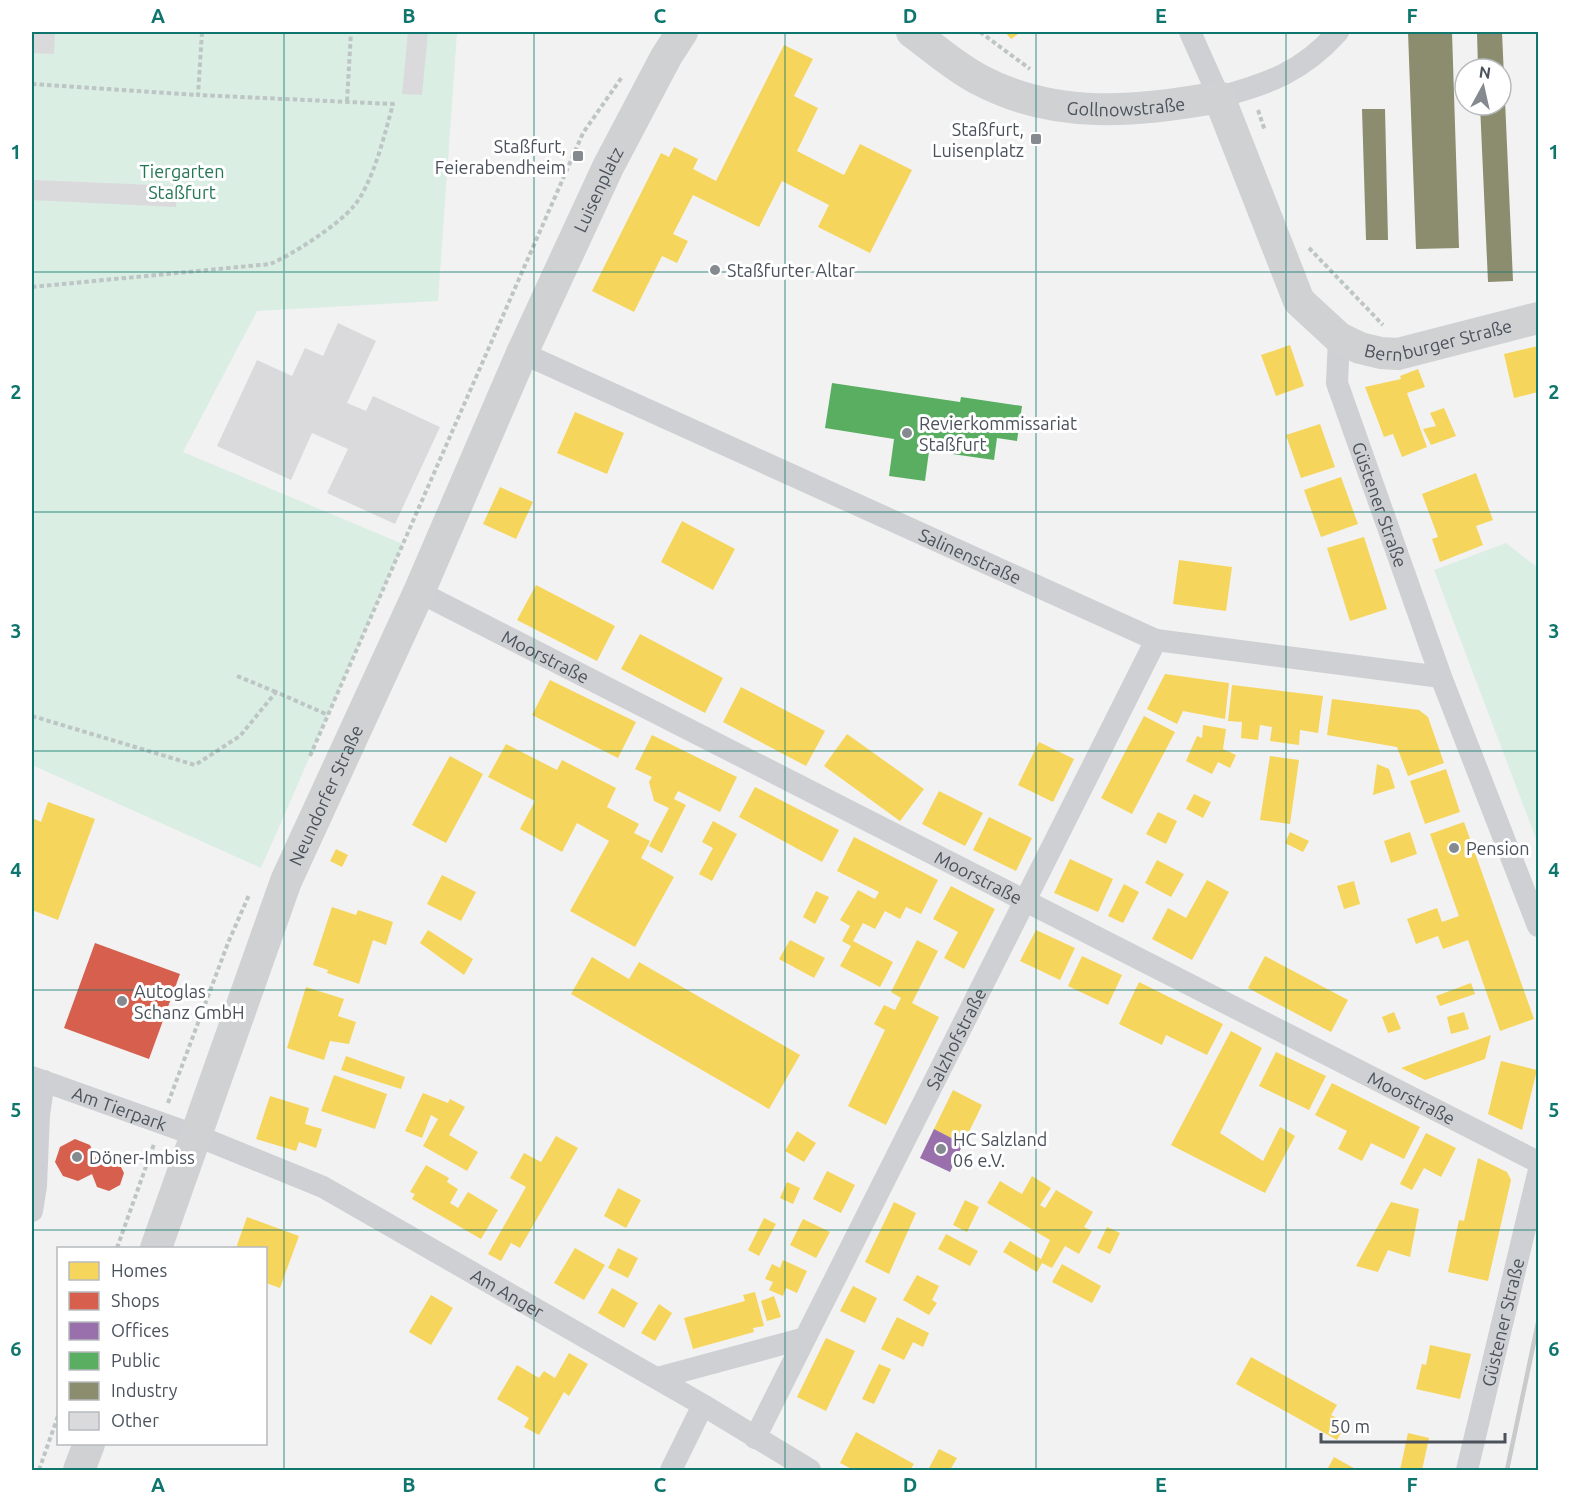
<svg xmlns="http://www.w3.org/2000/svg" width="1570" height="1502" font-family="Ubuntu,sans-serif">
  <style>
    .green { fill: #daeee4 }
    .homes { fill: #f6d55c }
    .shops { fill: #d6604d }
    .offices { fill: #9970ab }
    .public { fill: #5aae61 }
    .industry { fill: #8c8c6e }
    .building { fill: #dadadc }
    .lines { fill: none; stroke-linecap: round; stroke-linejoin: round }
    .path { stroke: #bdc6c4; stroke-width: 4; stroke-dasharray: 4.5 3; stroke-linecap: butt }
    .minor { stroke: #ced0d3; stroke-width: 22 }
    .secondary { stroke: #cfd1d3; stroke-width: 32 }
    .rail { stroke: #c8cacc; stroke-width: 4.5 }
    .grid { fill: none; stroke: #0f766e; stroke-width: 1.5; stroke-opacity: 0.55 }
    .poi-dot { fill: #858a90; stroke: #fff; stroke-width: 2 }
    .labels { text-anchor: middle; dominant-baseline: central; stroke-width: 6; stroke-linejoin: round; paint-order: stroke }
    .street-label { font-size: 18px; fill: #4b525c; stroke: #fff }
    .poi-label { font-size: 18px; fill: #4b525c; stroke: #fff; text-anchor: start }
    .park-label { font-size: 18px; fill: #247656; stroke: #fff }
    .neatline { fill: none; stroke: #0f766e; stroke-width: 2 }
    .grid-label { font-size: 20px; text-anchor: middle; font-weight: bold; fill: #0f766e }
  </style>
  <rect width="100%" height="100%" fill="#f2f2f2"/>
  <path class="green" d="M32,32H457L438,301L257,311L183,452L403,544L261,868L32,765Z
    M1506,543L1538,568V844L1434,570Z"/>
  <path class="homes" d="M1005,32H1021L1011,39Z
    M784,45L813,59L794,96L818,108L797,151L844,175L860,144L912,170L870,253L818,227L829,205L782,181L759,227L693,195L673,234L688,241L677,263L662,256L634,312L592,291L661,153L669,157L674,147L698,159L693,169L716,181Z
    M1290,345L1304,386L1276,396L1261,355Z
    M1538,346V392L1514,398L1504,354Z
    M1418,369L1425,387L1407,393L1427,447L1402,457L1393,434L1384,437L1365,387L1401,379L1400,376Z
    M1444,408L1456,436L1431,445L1423,429L1436,426L1430,413Z
    M575,412L624,433L607,474L557,453Z
    M1320,424L1335,467L1301,478L1286,435Z
    M1476,473L1493,520L1476,526L1483,545L1440,562L1432,539L1438,537L1422,494Z
    M1341,477L1358,524L1321,537L1304,490Z
    M500,487L533,502L516,539L483,524Z
    M682,521L735,549L713,590L661,562Z
    M1364,537L1387,609L1350,621L1327,548Z
    M1179,560L1232,567L1226,611L1173,604Z
    M536,585L615,626L597,661L517,620Z
    M640,634L723,678L705,713L621,669Z
    M1165,674L1229,683L1225,719L1183,711L1177,724L1147,709Z
    M550,680L636,722L618,758L532,715Z
    M1232,685L1323,696L1318,733L1300,730L1299,745L1270,741L1272,727L1260,725L1258,740L1241,738L1242,722L1228,721Z
    M741,687L825,731L806,766L723,722Z
    M1332,699L1419,710L1428,717L1444,763L1408,776L1397,747L1327,735Z
    M1144,716L1175,732L1132,814L1101,798Z
    M1203,725L1226,729L1223,749L1236,755L1230,768L1218,762L1212,774L1186,761L1197,736L1202,738Z
    M847,734L924,789L900,821L824,766Z
    M652,735L737,777L720,812L678,791L674,799L686,805L662,853L649,846L669,808L654,801L649,782L652,777L635,769Z
    M1039,742L1074,759L1053,802L1018,785Z
    M506,744L557,770L562,760L616,788L607,807L639,824L634,833L650,841L641,858L674,877L635,947L570,911L609,841L577,823L562,852L520,829L535,801L488,777Z
    M450,756L483,774L446,843L412,825Z
    M1270,756L1299,760L1290,824L1260,820Z
    M1377,764L1389,769L1395,788L1373,795Z
    M1446,769L1460,812L1425,824L1410,781Z
    M755,787L839,830L822,862L739,817Z
    M939,791L983,813L965,846L922,824Z
    M1194,794L1211,802L1203,818L1186,809Z
    M48,802L95,819L58,920L32,910V818L41,822Z
    M1158,812L1177,821L1166,844L1146,834Z
    M989,817L1032,838L1016,871L973,850Z
    M713,821L737,834L712,881L699,874L713,848L702,842Z
    M1464,822L1534,1019L1500,1031L1468,940L1443,949L1438,936L1416,944L1407,919L1437,908L1442,922L1459,916L1430,834Z
    M1290,832L1309,841L1303,852L1285,843Z
    M1410,832L1417,854L1391,863L1384,841Z
    M854,837L938,880L921,914L906,907L900,919L885,911L875,929L863,923L853,941L893,962L880,987L840,966L851,946L842,941L850,926L840,920L858,890L875,899L879,892L837,871Z
    M336,849L348,855L342,867L330,861Z
    M1070,859L1113,879L1098,912L1054,893Z
    M1157,860L1184,874L1171,897L1145,883Z
    M442,875L476,892L461,921L427,904Z
    M1207,880L1229,892L1192,960L1152,939L1168,908L1186,918Z
    M1354,881L1360,904L1344,909L1337,886Z
    M1124,884L1139,892L1123,923L1108,916Z
    M951,886L995,909L964,969L944,958L958,932L933,919Z
    M816,891L829,897L815,924L803,917Z
    M332,907L356,915L358,910L393,922L386,945L373,940L359,984L327,973L328,970L313,965Z
    M428,930L473,959L464,975L420,943Z
    M1036,930L1075,948L1060,980L1020,961Z
    M790,940L825,958L814,978L779,959Z
    M917,940L938,951L912,1003L939,1017L886,1125L848,1106L885,1030L874,1024L884,1005L895,1010L901,998L891,992Z
    M1082,956L1122,975L1108,1005L1068,986Z
    M1265,956L1348,1000L1331,1032L1248,988Z
    M592,957L629,979L639,962L800,1055L769,1109L571,994Z
    M1139,982L1223,1024L1207,1055L1166,1035L1162,1045L1119,1024Z
    M1471,983L1475,994L1440,1006L1436,996Z
    M306,987L344,999L338,1016L356,1022L349,1044L330,1041L324,1060L287,1048Z
    M1394,1012L1401,1029L1388,1033L1382,1017Z
    M1464,1012L1469,1029L1451,1034L1447,1017Z
    M1231,1031L1262,1048L1220,1133L1263,1161L1280,1127L1295,1136L1265,1193L1171,1145Z
    M1491,1035L1485,1059L1425,1080L1401,1068Z
    M1276,1052L1326,1076L1309,1110L1259,1086Z
    M346,1056L405,1077L401,1089L341,1070Z
    M1501,1061L1537,1070L1522,1130L1488,1114Z
    M334,1075L387,1094L375,1129L321,1111Z
    M1332,1083L1420,1127L1404,1159L1371,1143L1362,1161L1338,1149L1347,1131L1315,1115Z
    M953,1090L982,1105L963,1144L934,1129Z
    M423,1093L448,1103L450,1099L465,1107L449,1135L478,1152L467,1171L423,1146L438,1119L431,1115L422,1138L405,1131Z
    M270,1096L309,1108L305,1124L322,1129L316,1148L299,1142L296,1151L256,1139Z
    M797,1131L816,1143L804,1162L785,1151Z
    M1426,1133L1456,1148L1441,1177L1424,1168L1412,1190L1400,1184Z
    M556,1136L578,1148L520,1248L511,1243L501,1261L488,1254L526,1187L510,1178L524,1153L541,1162Z
    M1478,1158L1507,1172L1511,1180L1488,1281L1448,1272L1459,1220L1464,1221Z
    M426,1165L449,1178L447,1182L458,1189L450,1203L458,1208L468,1192L498,1210L481,1239L412,1199L415,1194L410,1192Z
    M827,1171L855,1185L841,1213L813,1199Z
    M1032,1176L1051,1188L1040,1205L1045,1208L1056,1190L1093,1212L1084,1227L1092,1231L1079,1254L1065,1246L1052,1268L1042,1263L1037,1272L1003,1252L1010,1241L1041,1259L1050,1240L987,1203L1000,1181L1022,1194Z
    M787,1182L800,1188L793,1204L780,1198Z
    M618,1188L641,1200L626,1228L604,1216Z
    M965,1200L979,1207L967,1232L953,1225Z
    M894,1202L916,1213L889,1274L865,1262Z
    M1391,1202L1419,1209L1410,1257L1388,1250L1378,1272L1356,1266Z
    M247,1217L299,1236L280,1288L266,1283V1248H236Z
    M764,1218L776,1224L759,1256L748,1250Z
    M803,1219L830,1232L816,1258L790,1245Z
    M1107,1227L1120,1233L1110,1254L1097,1248Z
    M946,1234L978,1251L970,1266L938,1249Z
    M575,1248L605,1265L584,1300L554,1283Z
    M618,1248L638,1258L628,1278L608,1268Z
    M783,1260L807,1271L797,1293L786,1288L783,1296L769,1290L773,1282L765,1279L772,1264L780,1268Z
    M1062,1264L1101,1286L1092,1303L1052,1282Z
    M917,1275L939,1286L932,1300L937,1303L929,1315L903,1300Z
    M853,1286L877,1298L865,1323L840,1311Z
    M612,1288L638,1303L624,1328L598,1313Z
    M755,1292L764,1326L753,1328L754,1332L693,1349L684,1318L745,1301L743,1295Z
    M431,1295L453,1308L431,1345L409,1332Z
    M774,1296L781,1317L767,1321L761,1301Z
    M659,1304L672,1313L655,1341L641,1333Z
    M897,1317L929,1333L923,1347L913,1342L904,1360L881,1349Z
    M826,1338L855,1351L826,1411L797,1397Z
    M1430,1345L1471,1354L1460,1399L1416,1389L1422,1364L1426,1365Z
    M569,1353L588,1364L569,1396L564,1392L539,1435L524,1427L529,1418L497,1399L517,1365L539,1378L544,1371L555,1378Z
    M1251,1357L1337,1405L1331,1415L1346,1423L1337,1440L1236,1384Z
    M879,1364L891,1369L874,1404L862,1399Z
    M856,1432L914,1464L910,1470H854L840,1463Z
    M1408,1433L1429,1438L1422,1470H1400Z
    M939,1449L957,1458L950,1470H928Z
    M1334,1457L1350,1466L1358,1470H1333L1328,1468Z"/>
  <path class="shops" d="M95,943L180,974L149,1059L64,1028Z
    M75,1139L90,1145L97,1161L96,1164L107,1158L119,1163L124,1173L120,1185L109,1191L97,1187L92,1174L78,1181L63,1176L55,1162L60,1147Z"/>
  <path class="offices" d="M934,1129L963,1144L950,1172L920,1158Z"/>
  <path class="public" d="M832,383L960,402L961,397L1022,406L1017,441L997,438L994,460L952,454L953,447L930,444L925,481L889,476L894,439L825,428Z"/>
  <path class="industry" d="M1408,32H1452L1459,248L1416,249Z
    M1477,32H1502L1513,281L1488,282L1480,105H1501V69H1478Z
    M1362,109H1385L1388,240H1366Z"/>
  <path class="building" d="M32,32H55L54,54L32,53Z
    M408,32H428L422,95L402,94Z
    M33,180L177,186L176,207L32,200Z
    M338,323L376,341L347,403L366,411L373,396L440,427L395,524L327,493L348,449L312,433L291,480L217,446L257,360L292,376L305,348L323,356Z"/>
  <g class="lines">
    <path class="path" d="M980,32L1030,69
      M32,84L198,95
      M347,101L351,32
      M1258,110L1265,131
      M1309,248L1383,325
      M32,287L270,264C292,255 338,225 353,207C373,184 385,133 393,104L198,95L202,32
      M237,676L276,692
      M32,716L195,765L240,736L276,692L328,715
      M310,756L583,133L622,77
      M168,1103L228,943L249,895
      M117,1248L154,1144
      M39,1470L58,1416"/>
    <g class="minor">
      <path d="M1190,32L1219,97C1269,84 1303,71 1338,32"/>
      <path id="s1" d="M1339,338L1337,383L1441,677L1538,926"/>
      <path id="s2" d="M522,353L1156,640L1441,677"/>
      <path id="s3" d="M419,592L1538,1162"/>
      <path id="s4" d="M32,1077L195,1135L323,1187L703,1405L810,1470"/>
      <path d="M32,1211L36,1186L39,1115L44,1081"/>
      <path d="M657,1378L805,1338"/>
      <path id="s5" d="M755,1438L1156,640"/>
      <path d="M671,1470L703,1405"/>
      <path id="s6" d="M1467,1470L1538,1174"/>
    </g>
    <g class="secondary">
      <path id="s7" d="M912,32C934,48 956,68 980,80C1055,120 1138,112 1219,97L1299,301L1339,338L1360,348L1381,353L1398,354L1538,318"/>
      <path id="s8" d="M156,1248L286,881L419,592L522,353L608,167L666,57L682,32"/>
      <path d="M79,1470L89,1444"/>
    </g>
    <path class="rail" d="M1507,1470L1538,1323"/>
  </g>
  <path class="grid" d="M284,32V1470M534,32V1470M785,32V1470M1036,32V1470M1286,32V1470M32,272H1538M32,512H1538M32,751H1538M32,990H1538M32,1230H1538"/>
  <g class="poi-dot">
    <rect x="1030" y="133" width="12" height="12" rx="3"/>
    <rect x="572" y="150" width="12" height="12" rx="3"/>
    <circle cx="715" cy="270" r="6"/>
    <circle cx="907" cy="433" r="6"/>
    <circle cx="1454" cy="848" r="6"/>
    <circle cx="122" cy="1001" r="6"/>
    <circle cx="941" cy="1149" r="6"/>
    <circle cx="77" cy="1157" r="6"/>
  </g>
  <g class="labels">
    <g class="street-label">
      <text stroke="none"><textPath href="#s7" startOffset="234">Gollnowstraße</textPath></text>
      <text stroke="none"><textPath href="#s8" startOffset="1148">Luisenplatz</textPath></text>
      <text stroke="none"><textPath href="#s7" startOffset="705">Bernburger Straße</textPath></text>
      <text stroke="none"><textPath href="#s1" startOffset="174">Güstener Straße</textPath></text>
      <text stroke="none"><textPath href="#s2" startOffset="492">Salinenstraße</textPath></text>
      <text stroke="none"><textPath href="#s3" startOffset="142">Moorstraße</textPath></text>
      <text stroke="none"><textPath href="#s8" startOffset="484">Neundorfer Straße</textPath></text>
      <text stroke="none"><textPath href="#s3" startOffset="628">Moorstraße</textPath></text>
      <text stroke="none"><textPath href="#s5" startOffset="447">Salzhofstraße</textPath></text>
      <text stroke="none"><textPath href="#s3" startOffset="1114">Moorstraße</textPath></text>
      <text stroke="none"><textPath href="#s4" startOffset="93">Am Tierpark</textPath></text>
      <text stroke="none"><textPath href="#s4" startOffset="524">Am Anger</textPath></text>
      <text stroke="none"><textPath href="#s6" startOffset="152">Güstener Straße</textPath></text>
    </g>
    <g class="poi-label">
      <text x="1024" y="129" text-anchor="end">Staßfurt,<tspan x="1024" dy="21">Luisenplatz</tspan></text>
      <text x="566" y="146" text-anchor="end">Staßfurt,<tspan x="566" dy="21">Feierabendheim</tspan></text>
      <text x="727" y="270">Staßfurter Altar</text>
      <text x="919" y="423">Revierkommissariat<tspan x="919" dy="21">Staßfurt</tspan></text>
      <text x="1466" y="848">Pension</text>
      <text x="134" y="991">Autoglas<tspan x="134" dy="21">Schanz GmbH</tspan></text>
      <text x="953" y="1139">HC Salzland<tspan x="953" dy="21">06 e.V.</tspan></text>
      <text x="89" y="1157">Döner-Imbiss</text>
    </g>
    <g class="park-label">
      <text x="182" y="171">Tiergarten<tspan x="182" dy="21">Staßfurt</tspan></text>
    </g>
  </g>
  <rect width="1570" height="1502" fill="none" stroke="#ffffff" stroke-width="66"/>
  <rect x="57" y="1247" width="210" height="198" fill="#ffffff" stroke="#b7babe" stroke-width="1.5"/>
  <rect x="69" y="1262" width="30" height="18" fill="#f6d55c" stroke="#b7babe" stroke-width="1.5"/>
  <text x="111" y="1277" font-size="18" fill="#4b525c">Homes</text>
  <rect x="69" y="1292" width="30" height="18" fill="#d6604d" stroke="#b7babe" stroke-width="1.5"/>
  <text x="111" y="1307" font-size="18" fill="#4b525c">Shops</text>
  <rect x="69" y="1322" width="30" height="18" fill="#9970ab" stroke="#b7babe" stroke-width="1.5"/>
  <text x="111" y="1337" font-size="18" fill="#4b525c">Offices</text>
  <rect x="69" y="1352" width="30" height="18" fill="#5aae61" stroke="#b7babe" stroke-width="1.5"/>
  <text x="111" y="1367" font-size="18" fill="#4b525c">Public</text>
  <rect x="69" y="1382" width="30" height="18" fill="#8c8c6e" stroke="#b7babe" stroke-width="1.5"/>
  <text x="111" y="1397" font-size="18" fill="#4b525c">Industry</text>
  <rect x="69" y="1412" width="30" height="18" fill="#dadadc" stroke="#b7babe" stroke-width="1.5"/>
  <text x="111" y="1427" font-size="18" fill="#4b525c">Other</text>
  <g transform="translate(1483 87) rotate(8)"><circle r="28" fill="#ffffff" stroke="#b7babe" stroke-width="1.5"/>
  <path d="M0-4.5L10 22L0 15L-10 22Z" fill="#858a90"/>
  <text y="-9" font-size="16" font-weight="bold" text-anchor="middle" fill="#4b525c">N</text>
  </g>
  <path d="M1321 1433v9h184v-9" fill="none" stroke="#4b525c" stroke-width="3"/>
  <text x="1330" y="1433" font-size="18" fill="#4b525c" stroke="#ffffff" stroke-width="4.5" paint-order="stroke">50 m</text>
  <rect x="33" y="33" width="1504" height="1436" class="neatline"/>
  <g class="grid-label">
    <text x="158" y="23">A</text>
    <text x="409" y="23">B</text>
    <text x="660" y="23">C</text>
    <text x="910" y="23">D</text>
    <text x="1161" y="23">E</text>
    <text x="1412" y="23">F</text>
    <text x="16" y="159">1</text>
    <text x="1554" y="159">1</text>
    <text x="16" y="399">2</text>
    <text x="1554" y="399">2</text>
    <text x="16" y="638">3</text>
    <text x="1554" y="638">3</text>
    <text x="16" y="877">4</text>
    <text x="1554" y="877">4</text>
    <text x="16" y="1117">5</text>
    <text x="1554" y="1117">5</text>
    <text x="16" y="1356">6</text>
    <text x="1554" y="1356">6</text>
    <text x="158" y="1492">A</text>
    <text x="409" y="1492">B</text>
    <text x="660" y="1492">C</text>
    <text x="910" y="1492">D</text>
    <text x="1161" y="1492">E</text>
    <text x="1412" y="1492">F</text>
  </g>
</svg>
